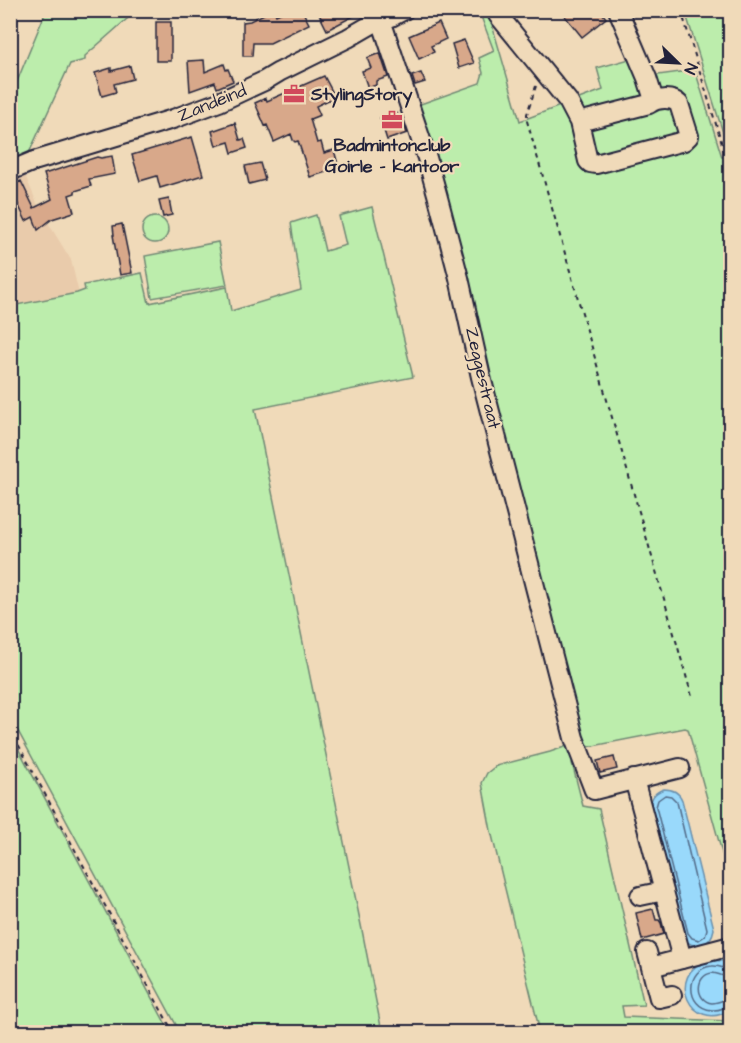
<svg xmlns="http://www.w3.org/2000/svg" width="741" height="1043" font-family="'Architects Daughter',sans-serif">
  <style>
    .built { fill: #e9cbab }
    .green { fill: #bcedac; stroke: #6f8874; stroke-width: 1.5 }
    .water { fill: #99d9fb; stroke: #6990ae; stroke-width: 1.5 }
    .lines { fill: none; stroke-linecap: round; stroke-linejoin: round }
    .shore { stroke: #526b88; stroke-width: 1.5 }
    .building { fill: #d8a88a; stroke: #22223b; stroke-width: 1.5 }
    .minor-casing { stroke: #22223b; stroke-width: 22 }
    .path { stroke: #22223b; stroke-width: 2; stroke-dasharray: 4.5 4.5; stroke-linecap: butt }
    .minor { stroke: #f0dab9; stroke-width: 18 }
    .labels { text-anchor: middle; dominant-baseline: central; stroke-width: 4.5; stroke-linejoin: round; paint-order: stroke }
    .poi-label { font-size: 18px; font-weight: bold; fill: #22223b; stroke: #f0dab9; text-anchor: start }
    .street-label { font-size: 18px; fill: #22223b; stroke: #f0dab9 }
  </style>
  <rect width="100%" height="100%" fill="#f0dab9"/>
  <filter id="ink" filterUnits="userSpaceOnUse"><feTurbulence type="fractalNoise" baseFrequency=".0167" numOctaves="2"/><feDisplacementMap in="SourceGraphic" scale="12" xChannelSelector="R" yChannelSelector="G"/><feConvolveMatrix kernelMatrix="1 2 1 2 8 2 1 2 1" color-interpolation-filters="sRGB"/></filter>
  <g filter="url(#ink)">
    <path class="built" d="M25,175L39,208L71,260L79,294L11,306L10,181Z"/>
    <path class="green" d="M46,11H136L85,56V60L70,64L29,153L11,162V96Z
      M479,11H488L520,121L603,90L597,68L633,58L651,76L695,70L722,157L730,155L685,11H730V882L688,729L685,728L588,747L578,737L415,106L480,83L483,73L479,58L494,51Z
      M372,207L413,377L255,409L362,930L382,1032H180L11,718V306L77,293L85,290L84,285L142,273L149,303L227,287L231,311L301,290L291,223L316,215L321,234L325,251L346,245L339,216Z
      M142 230a13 13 0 1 1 26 0a13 13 0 1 1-26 0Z
      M218,242L227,285L152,298L145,256Z
      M11,735L170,1032H11Z
      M573,744L581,760L572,763L583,806L599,809L644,1005L622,1006L624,1017L730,1021V1032H655L654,1031L539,1028L491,831L482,783L487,773L496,766L550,752Z"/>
    <path class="water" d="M664,789C673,789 679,792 682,800L714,929C711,945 697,951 685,940L650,807C651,797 655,792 664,789Z
      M708,960L723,961L730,966V1010C691,1034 664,974 708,960Z"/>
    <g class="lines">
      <path class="shore" d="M665,795L671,796L677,802L707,929L705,936L699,940L692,938L688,933L656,807L658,800Z
        M730,970C724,969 719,965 712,966C685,968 685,1008 712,1010C719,1011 724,1007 730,1006
        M730,978C724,977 718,973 712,973C695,975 695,1001 712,1003C719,1003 724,999 730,998"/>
    </g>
    <path class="building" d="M272,10H274L276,15L287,10H302L309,24L270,43H253L252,56H243V22L250,21Z
      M317,10H365L327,30Z
      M560,10H600L606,18L582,37Z
      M156,22H171V61H156Z
      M439,23L446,39L431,46L434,52L419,59L409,36Z
      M464,40L474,63L459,68L452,44Z
      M380,53L388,77L376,81V85L368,88L362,71L371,68L367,58Z
      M204,60L205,72L224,64L226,70L228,69L233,81L217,88L215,82L190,91L188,61Z
      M130,66L133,79L114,84L116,92L102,96L95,73L111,68V71Z
      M421,73L425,82L415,85L412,76Z
      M324,76L335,97L316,106L320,115L310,119L317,143L321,142L324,153L334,150L339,168L310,177L298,141L295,142L293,140L291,134L274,142L267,125L265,126L255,103L266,98L267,101Z
      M397,113L400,124L403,122L407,133L387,140L380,118Z
      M235,123L240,140L244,139L247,148L232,153L229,142L216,146L212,131Z
      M192,137L203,175L160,188L157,176L140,181L132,155Z
      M112,156L115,174L89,179L91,186L75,191V193L69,195L74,212L52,219L38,230L33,217L26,221L17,202L15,203L14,201L10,203V186L21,181L34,208L52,199L44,174L97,157L101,158Z
      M260,163L265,180L249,184L245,166Z
      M169,199L172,215L163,217L159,201Z
      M122,224L132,273L120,275L113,235H114L113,226Z
      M614,757L617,769L600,773L597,761Z
      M653,909L656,920H659L661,923L664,934L642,940L636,913Z"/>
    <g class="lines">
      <defs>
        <path id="minor" d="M496,10L498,15L568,101L579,122L588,161L590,163L596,164L684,141L689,136L679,104C672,97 657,98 649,104L579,122
          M618,10L647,78L654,100
          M381,20L427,158L437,194L459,278L481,377L574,738L594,790L680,768
          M10,171L34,161L173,119L219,102L264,81L279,72L348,38L374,23L391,17L404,10
          M634,779L682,959
          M640,896L664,891
          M647,952L659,998L672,995
          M651,967L727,947"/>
      </defs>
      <use href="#minor" class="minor-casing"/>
      <path class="path" d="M681,10L730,170
        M536,86L527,114V121L693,700
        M10,729L173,1032"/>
      <use href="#minor" class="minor"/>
    </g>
  </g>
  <defs>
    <symbol id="office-bare" viewBox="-9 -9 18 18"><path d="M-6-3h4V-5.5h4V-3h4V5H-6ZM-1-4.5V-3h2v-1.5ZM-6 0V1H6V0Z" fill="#d1495b" stroke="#f0dab9" stroke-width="2.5" paint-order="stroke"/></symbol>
  </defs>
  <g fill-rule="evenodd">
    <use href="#office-bare" x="279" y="79" width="30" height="30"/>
    <use href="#office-bare" x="377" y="105" width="30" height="30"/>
  </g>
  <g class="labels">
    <g class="poi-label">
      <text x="311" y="94">StylingStory</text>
      <text x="392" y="145" text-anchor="middle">Badmintonclub<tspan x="392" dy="21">Goirle - kantoor</tspan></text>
    </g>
    <g class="street-label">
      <text transform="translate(212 103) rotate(-22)">Zandeind</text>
      <text transform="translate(483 378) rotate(77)">Zeggestraat</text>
    </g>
  </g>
  <rect width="741" height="1043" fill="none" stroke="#f0dab9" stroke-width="36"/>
  <rect x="18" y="18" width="705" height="1007" fill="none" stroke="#22223b" stroke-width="2" filter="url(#ink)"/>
  <g transform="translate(678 63) rotate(114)" stroke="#f0dab9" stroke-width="4.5" paint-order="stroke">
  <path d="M0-4.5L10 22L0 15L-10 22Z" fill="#22223b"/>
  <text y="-9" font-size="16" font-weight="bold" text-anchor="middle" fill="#22223b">N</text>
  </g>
</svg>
